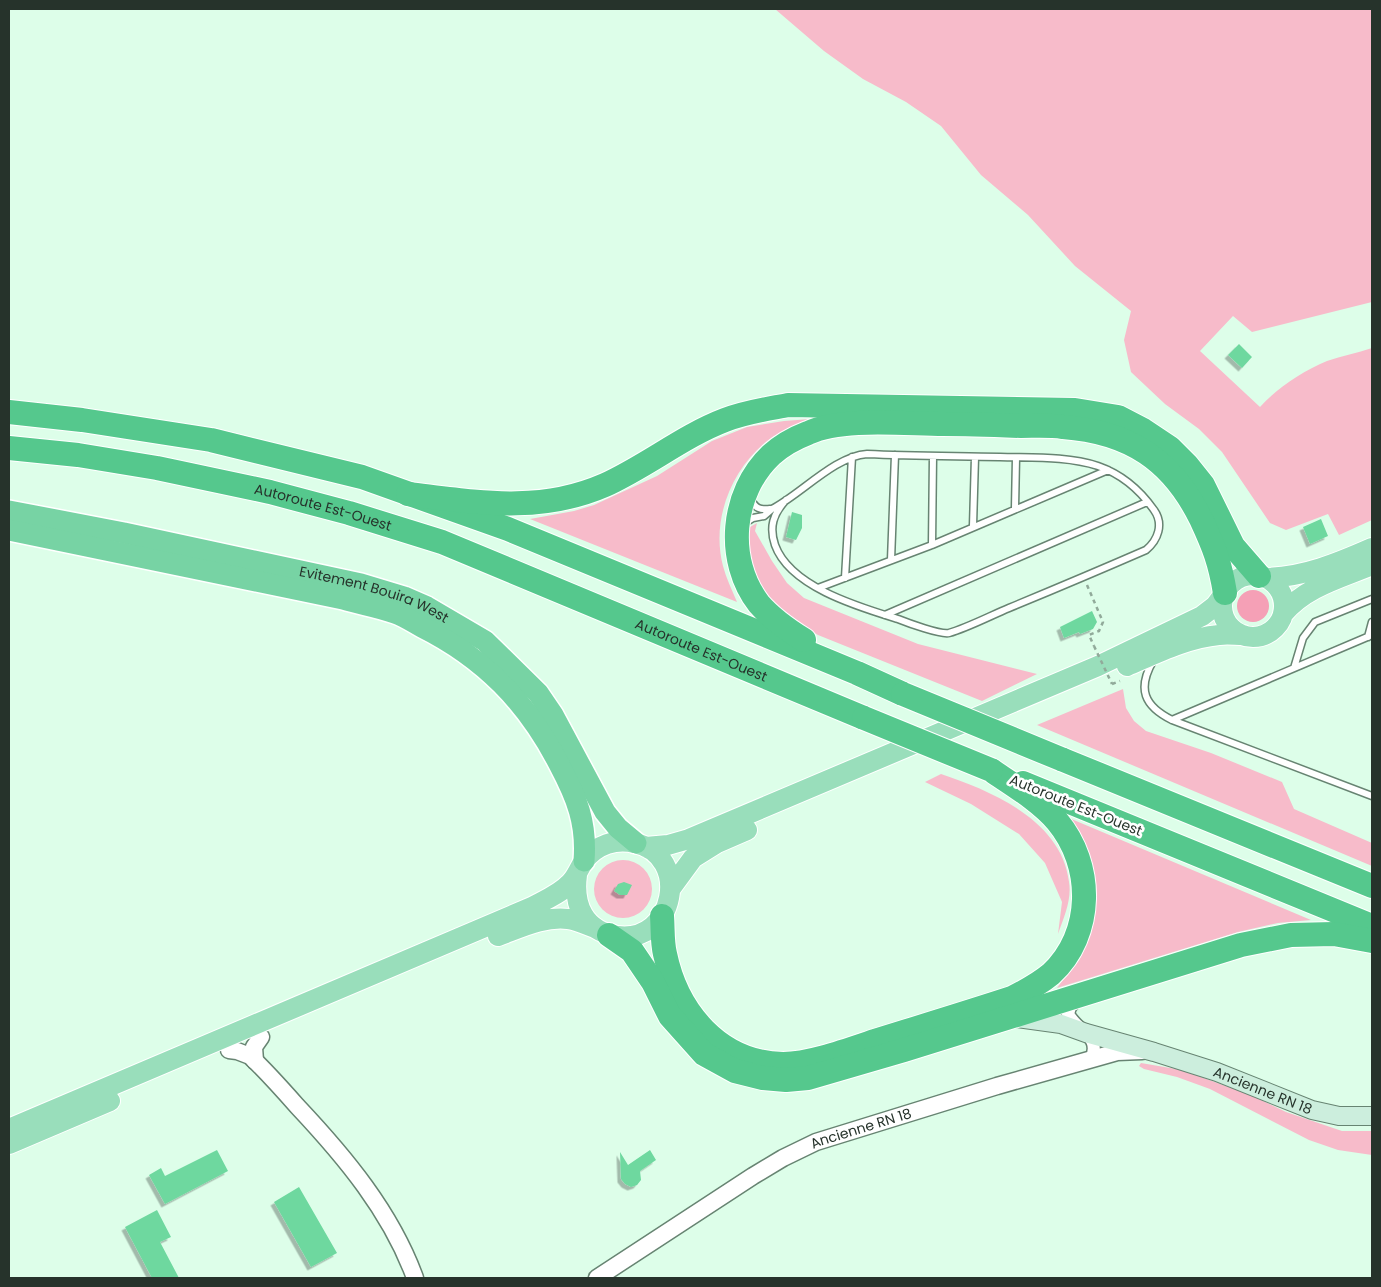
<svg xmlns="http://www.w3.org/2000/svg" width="1381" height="1287" font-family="Poppins,sans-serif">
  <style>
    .green { fill: #f7bbca }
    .water { fill: #f5a0b6 }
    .building { fill: #6ed89f; filter: url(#shadow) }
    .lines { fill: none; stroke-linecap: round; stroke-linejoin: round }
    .service-casing { stroke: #678472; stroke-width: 9 }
    .minor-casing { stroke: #678472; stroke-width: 15 }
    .tertiary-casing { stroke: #678472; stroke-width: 19 }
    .secondary-casing { stroke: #678472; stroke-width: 20 }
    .primary-casing { stroke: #fff; stroke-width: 22 }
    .trunk-casing { stroke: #fff; stroke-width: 24 }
    .motorway-casing { stroke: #fff; stroke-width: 26 }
    .path { stroke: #91aa9a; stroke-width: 2.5; stroke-dasharray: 4 4; stroke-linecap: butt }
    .service { stroke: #fff; stroke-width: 6 }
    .minor { stroke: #fff; stroke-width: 12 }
    .tertiary { stroke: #fff; stroke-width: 16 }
    .secondary { stroke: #ced; stroke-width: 18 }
    .primary { stroke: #99debb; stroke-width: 20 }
    .trunk { stroke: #77d3a4; stroke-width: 21 }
    .motorway { stroke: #55c88d; stroke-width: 24 }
    .motorway-bridge-casing { stroke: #fff; stroke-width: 26; stroke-linecap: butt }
    .path-bridge { stroke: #91aa9a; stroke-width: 2.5; stroke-dasharray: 4 4; stroke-linecap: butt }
    .motorway-bridge { stroke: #55c88d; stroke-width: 24 }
    .labels { text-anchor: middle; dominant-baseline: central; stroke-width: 5; stroke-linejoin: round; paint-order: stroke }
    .street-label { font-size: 14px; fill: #26332b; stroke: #fff }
  </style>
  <defs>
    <filter id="shadow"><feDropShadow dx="-3.5" dy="3.5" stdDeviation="0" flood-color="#0004"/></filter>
  </defs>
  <rect width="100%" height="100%" fill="#ddfee9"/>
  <path class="green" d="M775,9H1372V302L1252,332L1233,316L1200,351L1260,407C1277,388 1303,371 1327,361C1342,356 1357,353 1372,348V520L1339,535L1328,514L1286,530L1270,523L1222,452L1199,429L1165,404L1131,372L1124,340L1131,311L1075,266L1028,215L981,175L941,126L906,102L863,79L824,51Z
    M824,418C805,423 783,428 767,441C731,470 711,520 723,566C726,578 732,590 737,602L530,519L574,511L594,505L657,476L712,441L747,427L784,421Z
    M757,523L755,531L772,561L787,583L804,598L918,644L1037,674L982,701L818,635L787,616L768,599L757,582L750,560L747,539L750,527Z
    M1123,689L1126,708L1134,721L1146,731L1211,753L1282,782L1294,809L1372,843V866L1037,725Z
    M941,774C992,791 1062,821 1069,882C1072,899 1064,917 1058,934L1062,902L1045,863L1019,834L971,804L925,782Z
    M1069,818L1311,920L1278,923L1238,932L1057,988C1064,978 1075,968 1081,957C1083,952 1085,945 1087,939C1105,892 1096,859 1069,818Z
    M594 889a29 29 0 1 1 58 0a29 29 0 1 1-58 0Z
    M1141,1063L1182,1070L1253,1096L1286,1112L1342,1131H1372V1155L1338,1150L1309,1140L1210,1089L1177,1077L1144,1069L1139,1066Z"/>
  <path class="water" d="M1237 606a16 16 0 1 1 32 0a16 16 0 1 1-32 0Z"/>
  <path class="building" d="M1239,344L1252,357L1242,368L1228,355Z
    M792,512L802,515V528L796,540L786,537Z
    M1321,519L1328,536L1310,544L1303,527Z
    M1092,611L1097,622L1093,629L1080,634L1079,632L1064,638L1060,627Z
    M624,882L632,885L627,895H620L614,891L618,884Z
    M217,1150L228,1171L165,1204L149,1175L161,1168L165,1176Z
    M650,1150L656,1160L640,1171L641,1180L637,1185L631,1187L625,1184L621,1179L620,1152L628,1165Z
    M299,1187L337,1253L311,1267L274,1202Z
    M157,1210L171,1237L160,1242L179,1278H152L125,1227Z"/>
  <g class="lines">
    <defs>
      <path id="service" d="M751,499C755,509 761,510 770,509
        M1015,508L1016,458
        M745,523L753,518L764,516L772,509C800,495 835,456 867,454C911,456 956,456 1000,457C1032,458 1067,456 1098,466C1121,474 1140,490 1154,510C1164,524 1158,540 1146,550C1100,570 1055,589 1009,608C992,615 967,628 949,633C941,635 908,623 898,619C859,607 790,587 775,545C769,527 773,514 786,500
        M973,526L975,457
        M932,545L933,456
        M891,560L895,455
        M845,578L852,457
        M818,588L932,545L1108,470
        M885,615L1147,502
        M1368,637L1372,622
        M1153,661C1137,689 1144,706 1172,720L1372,796
        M1294,668L1303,638L1315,622L1372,599
        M1172,720L1372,635"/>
      <path id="minor" d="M1079,998L1070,1007L1068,1014C1078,1033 1102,1035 1091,1060"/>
      <g id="tertiary">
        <path d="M229,1050L237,1051L250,1056C266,1071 282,1089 297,1106C345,1157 391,1212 415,1278"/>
        <path d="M255,1061L254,1047L261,1037"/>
        <path id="s1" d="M597,1278L753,1176L783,1158L816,1142L997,1086L1117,1052L1142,1051"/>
      </g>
      <g id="secondary">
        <path id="s2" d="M1016,1018L1061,1024L1086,1033L1154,1052L1217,1072L1312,1110L1339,1116H1372"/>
      </g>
      <path id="primary" d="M1222 606a31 31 0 1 1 62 0a31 31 0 1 1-62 0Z
        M1266,578C1304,577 1338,563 1372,548
        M1283,614C1305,587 1341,578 1372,565
        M1127,666C1157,653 1187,638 1219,635C1227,634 1235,635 1243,635
        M646,847L668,845L689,839L1098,666L1202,616L1215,606L1224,594
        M671,888L693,858L717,843L747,830
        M498,936C520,928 544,916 568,919C577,920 587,925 595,928
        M9,1129L532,907C545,900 560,894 570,883C577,876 579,868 584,861C596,845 616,838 635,843C692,856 675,944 617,936C584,931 573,905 577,875
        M9,1144L110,1101"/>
      <g id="trunk">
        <path id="s3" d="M9,511L124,533L361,584L404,597L427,607L485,641L538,693L553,715L605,812L618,828L636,843"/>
        <path d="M9,530L343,599C360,604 378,607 395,613C404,616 413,622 422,627C484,658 527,702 559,764C577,798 587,823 584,861"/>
      </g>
      <g id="motorway">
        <path d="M9,412L82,420L211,440L362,477L508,529L857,673L903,694"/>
        <path id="s4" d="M9,448L78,455L157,468L270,492L349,513L442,542L864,718"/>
        <path d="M408,494C476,502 539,514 605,485C647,466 683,436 725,420C745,412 767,409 788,405L1075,410L1118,417L1143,430L1170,448L1187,465L1203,485L1233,546L1259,576"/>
        <path d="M804,640C788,630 772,619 759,604C725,560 731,493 771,455C782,445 795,438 808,433C842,417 905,424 943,424C969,424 995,425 1021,426C1035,426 1049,425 1063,427C1130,432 1172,460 1201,519C1214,547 1220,562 1225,593"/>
        <path d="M1061,759L1372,886"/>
        <path d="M1023,783L1372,926"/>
        <path d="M662,916C663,929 662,942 665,954C677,1012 719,1063 783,1064C810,1064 848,1050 875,1041C920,1027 966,1013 1012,998C1026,991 1039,984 1051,974C1094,934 1094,865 1057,821C1040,801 1013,785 991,770"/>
        <path d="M609,935L632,951L653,982L670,1016L704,1054L735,1071L763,1078L786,1080L808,1078L904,1050L1241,945L1291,935L1334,934L1372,941"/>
      </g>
    </defs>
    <use href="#service" class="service-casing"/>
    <use href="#minor" class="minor-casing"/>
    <use href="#tertiary" class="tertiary-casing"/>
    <use href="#secondary" class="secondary-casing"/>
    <use href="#primary" class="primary-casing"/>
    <use href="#trunk" class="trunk-casing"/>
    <use href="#motorway" class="motorway-casing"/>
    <path class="path" d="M1087,585L1103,622L1099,631L1089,635L1094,646
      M1112,684L1120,681"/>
    <use href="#service" class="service"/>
    <use href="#minor" class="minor"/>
    <use href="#tertiary" class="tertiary"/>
    <use href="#secondary" class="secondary"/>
    <use href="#primary" class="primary"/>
    <use href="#trunk" class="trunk"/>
    <use href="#motorway" class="motorway"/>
    <defs>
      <path id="motorway-bridge" d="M903,694L1061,759
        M864,718L991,770"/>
    </defs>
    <use href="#motorway-bridge" class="motorway-bridge-casing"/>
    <path class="path-bridge" d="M1094,646L1112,684"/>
    <use href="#motorway-bridge" class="motorway-bridge"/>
  </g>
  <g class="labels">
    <g class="street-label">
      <text stroke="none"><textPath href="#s4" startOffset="320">Autoroute Est-Ouest</textPath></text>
      <text stroke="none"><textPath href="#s3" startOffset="375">Evitement Bouira West</textPath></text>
      <text stroke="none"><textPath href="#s4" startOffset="725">Autoroute Est-Ouest</textPath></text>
      <text transform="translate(1076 805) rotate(22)">Autoroute Est-Ouest</text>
      <text stroke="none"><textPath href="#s2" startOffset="258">Ancienne RN 18</textPath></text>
      <text stroke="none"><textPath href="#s1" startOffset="305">Ancienne RN 18</textPath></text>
    </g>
  </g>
  <rect width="1381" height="1287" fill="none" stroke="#26332b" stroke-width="20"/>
</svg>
